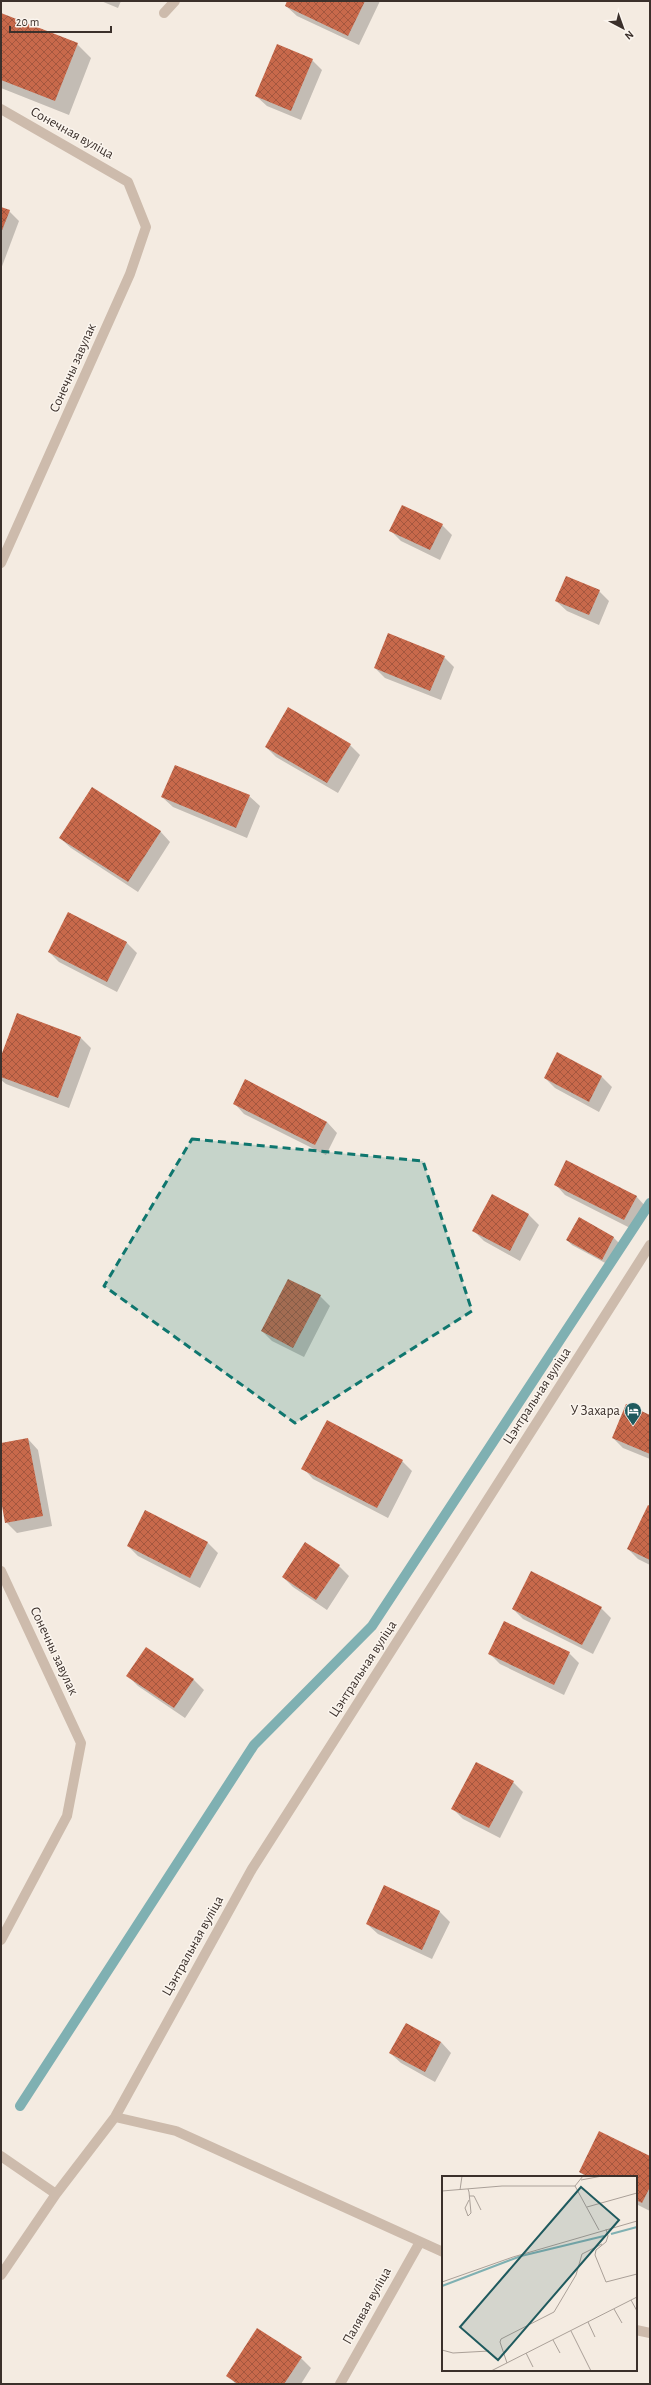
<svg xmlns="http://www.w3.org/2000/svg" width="651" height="2385" font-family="'Alegreya Sans',sans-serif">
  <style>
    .shadow { fill: #0003 }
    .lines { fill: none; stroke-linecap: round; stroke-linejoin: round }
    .stream { stroke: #7fb0b2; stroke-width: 10 }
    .building { fill: url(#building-cross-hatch) }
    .minor { stroke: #cdbbac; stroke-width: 10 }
    .marked { fill: #0f766e; fill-opacity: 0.2; stroke: #0f766e; stroke-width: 3; stroke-dasharray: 8 5; stroke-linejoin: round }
    .labels { text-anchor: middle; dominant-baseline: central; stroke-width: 3; stroke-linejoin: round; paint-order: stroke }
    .street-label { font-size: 14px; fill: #3b302b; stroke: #fbf5ee }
    .poi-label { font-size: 14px; fill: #3b302b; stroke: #fbf5ee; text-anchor: end }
    .inset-river { fill: none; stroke: #7fb0b2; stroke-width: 2 }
    .inset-road { fill: none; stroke: #aaa098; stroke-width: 1 }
    .view { fill: #1f5a5e; fill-opacity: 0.15; stroke: #1f5a5e; stroke-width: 2 }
    .inset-edge { fill: none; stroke: #3b302b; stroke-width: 2 }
  </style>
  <defs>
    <pattern id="building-cross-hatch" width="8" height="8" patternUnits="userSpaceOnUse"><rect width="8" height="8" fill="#c8694b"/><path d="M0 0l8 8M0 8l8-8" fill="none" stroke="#a4573f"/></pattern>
  </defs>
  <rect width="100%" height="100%" fill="#f4ebe1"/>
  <path class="shadow" d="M101,1H121L118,8Z
    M289,1H380L359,45L297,16L286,6Z
    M1,15L77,44L91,58L69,115L1,88Z
    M312,60L322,70L301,120L267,106L256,96Z
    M1,208L9,211L19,221L1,269Z
    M442,525L452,535L440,560L401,541L391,531Z
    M599,591L609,601L599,625L567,611L556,601Z
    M444,657L454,667L441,700L385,678L375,668Z
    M350,745L360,755L338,793L276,757L266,747Z
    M249,796L260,806L247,838L173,807L162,797Z
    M160,831L170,842L138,892L71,848L60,838Z
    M69,913L127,943L137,953L117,992L59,962L49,952Z
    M18,1015L81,1038L91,1048L69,1108L6,1084L1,1080V1059Z
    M557,1054L602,1077L612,1087L599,1112L555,1088L545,1078Z
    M245,1081L327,1122L337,1133L326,1155L244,1114L234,1103Z
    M555,1184L636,1196L646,1207L634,1230L565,1195Z
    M493,1195L529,1215L539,1225L520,1261L484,1241L474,1231Z
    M614,1238L619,1243L607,1264L572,1245L567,1240Z
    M320,1296L330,1306L304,1357L272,1341L262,1331Z
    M650,1416V1459L623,1448L613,1438Z
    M28,1439L38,1450L52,1526L17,1533L6,1522L1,1494V1444Z
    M402,1461L412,1471L388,1518L313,1479L303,1468Z
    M650,1507V1565L638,1559L628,1549Z
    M146,1511L208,1543L218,1553L200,1588L138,1556L128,1546Z
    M339,1566L349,1576L327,1610L293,1587L283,1577Z
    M601,1608L611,1618L593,1654L523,1619L513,1609Z
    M146,1648L194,1680L204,1690L185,1718L138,1686L128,1676Z
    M569,1653L579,1663L564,1695L500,1664L490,1654Z
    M513,1782L523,1792L500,1838L463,1819L453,1809Z
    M385,1887L440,1912L450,1922L432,1959L378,1934L367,1924Z
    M406,2024L441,2042L451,2053L435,2082L401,2063L390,2053Z
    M650,2157V2211L636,2204V2177H586L580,2172Z
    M301,2358L311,2368L301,2384H236L228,2376Z"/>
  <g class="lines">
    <path class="stream" d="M20,2106L254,1745L372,1626L650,1203"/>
  </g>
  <path class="building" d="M287,1H365L348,36L285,6Z
    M1,13L78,43L55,101L1,80Z
    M277,44L313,59L291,111L255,96Z
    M1,207L10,210L1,233Z
    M402,505L443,524L430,550L389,531Z
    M566,576L600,590L589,615L555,601Z
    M388,633L445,656L430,691L374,668Z
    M288,707L351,744L327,783L265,747Z
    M175,765L250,795L236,828L161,797Z
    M92,787L161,831L128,882L59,838Z
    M68,912L127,942L107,982L48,952Z
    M17,1013L81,1037L58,1098L1,1077V1056Z
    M557,1052L602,1076L589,1102L544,1078Z
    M245,1079L327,1122L315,1145L233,1104Z
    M566,1160L637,1196L624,1220L554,1185Z
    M492,1194L529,1214L510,1251L472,1231Z
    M579,1217L614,1237L602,1260L566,1240Z
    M288,1279L321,1295L293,1348L261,1331Z
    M626,1404L650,1415V1454L612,1438Z
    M327,1420L403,1460L377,1508L301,1469Z
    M28,1438L43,1516L5,1523L1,1500V1443Z
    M648,1505L650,1506V1560L627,1549Z
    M145,1510L208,1542L190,1578L127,1546Z
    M305,1542L340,1565L316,1600L282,1577Z
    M531,1571L602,1607L582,1645L512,1609Z
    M504,1621L570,1652L554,1685L488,1654Z
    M146,1647L194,1679L174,1708L126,1676Z
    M476,1762L514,1781L489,1828L451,1809Z
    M384,1885L440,1911L422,1950L366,1924Z
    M406,2023L441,2042L425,2072L389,2053Z
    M599,2131L650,2156V2187L642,2203L636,2200V2177H589L579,2172Z
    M257,2328L302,2357L284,2384H238L226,2376Z"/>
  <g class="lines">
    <path class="minor" d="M164,13L175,1
      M1,109L128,182L146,227L130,274L1,563
      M1,1571L81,1743L67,1816L1,1940
      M115,2117L176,2131L443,2252
      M1,2156L56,2194
      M1,2275L56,2194L115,2117L252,1869L650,1245
      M636,2330L650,2333
      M340,2384L420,2242"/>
  </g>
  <path class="marked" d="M192,1139L423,1161L472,1311L295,1423L104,1286Z"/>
  <defs>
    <symbol id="hotel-pin" viewBox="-11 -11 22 30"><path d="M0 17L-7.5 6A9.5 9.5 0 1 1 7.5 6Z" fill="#1f5a5e" stroke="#fbf5ee"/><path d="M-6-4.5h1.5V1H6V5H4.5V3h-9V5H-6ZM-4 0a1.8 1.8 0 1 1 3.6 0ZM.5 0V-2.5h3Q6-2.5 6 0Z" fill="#fff"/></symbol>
  </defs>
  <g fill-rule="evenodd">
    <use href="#hotel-pin" x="623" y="1401" width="20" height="27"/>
  </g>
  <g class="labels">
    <g class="street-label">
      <text transform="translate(72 133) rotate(29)">Сонечная вуліца</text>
      <text transform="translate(73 368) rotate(-66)">Сонечны завулак</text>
      <text transform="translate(537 1396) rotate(-57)">Цэнтральная вуліца</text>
      <text transform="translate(54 1651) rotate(65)">Сонечны завулак</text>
      <text transform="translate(363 1669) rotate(-57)">Цэнтральная вуліца</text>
      <text transform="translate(193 1946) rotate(-61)">Цэнтральная вуліца</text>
      <text transform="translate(367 2306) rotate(-61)">Палявая вуліца</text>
    </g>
    <g class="poi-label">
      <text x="620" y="1411">У Захара</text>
    </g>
  </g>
  <g transform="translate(442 2176)">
    <rect width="195" height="195" fill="#f4ebe1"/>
    <path class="inset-river" d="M169,58L195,51M0,110L79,80L162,60"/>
    <path class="inset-road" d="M139,4L160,0M133,10L157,54M133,10L141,0M26,13L27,16L29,37L26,40L23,32L27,24M18,14L20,0M0,15L60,10H133M27,20H32L39,34M145,31L195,17M164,53L166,60L164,66L154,74L153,79L164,106L195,98M0,106L71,81L195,45M189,124L195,135M172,133L180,147M146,146L153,161M129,155L149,195M111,164L118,177M0,174L11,177L47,175M84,177L91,191M65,187L58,166L59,163L112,136L134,99L140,78L160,68M49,195L195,121"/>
    <path class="view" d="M139,11L177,44L56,184L18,151Z"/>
    <rect width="195" height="195" class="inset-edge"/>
  </g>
  <rect width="651" height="2385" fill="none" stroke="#3b302b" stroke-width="4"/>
  <g transform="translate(623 28) rotate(139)" stroke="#fbf5ee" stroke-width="3" paint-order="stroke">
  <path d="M0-3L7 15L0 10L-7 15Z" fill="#3b302b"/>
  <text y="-6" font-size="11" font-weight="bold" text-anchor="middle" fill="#3b302b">N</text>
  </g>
  <path d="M10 26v6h101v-6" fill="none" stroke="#3b302b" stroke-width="2"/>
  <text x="16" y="26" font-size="12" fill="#3b302b" stroke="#fbf5ee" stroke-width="3" paint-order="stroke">20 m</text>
</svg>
